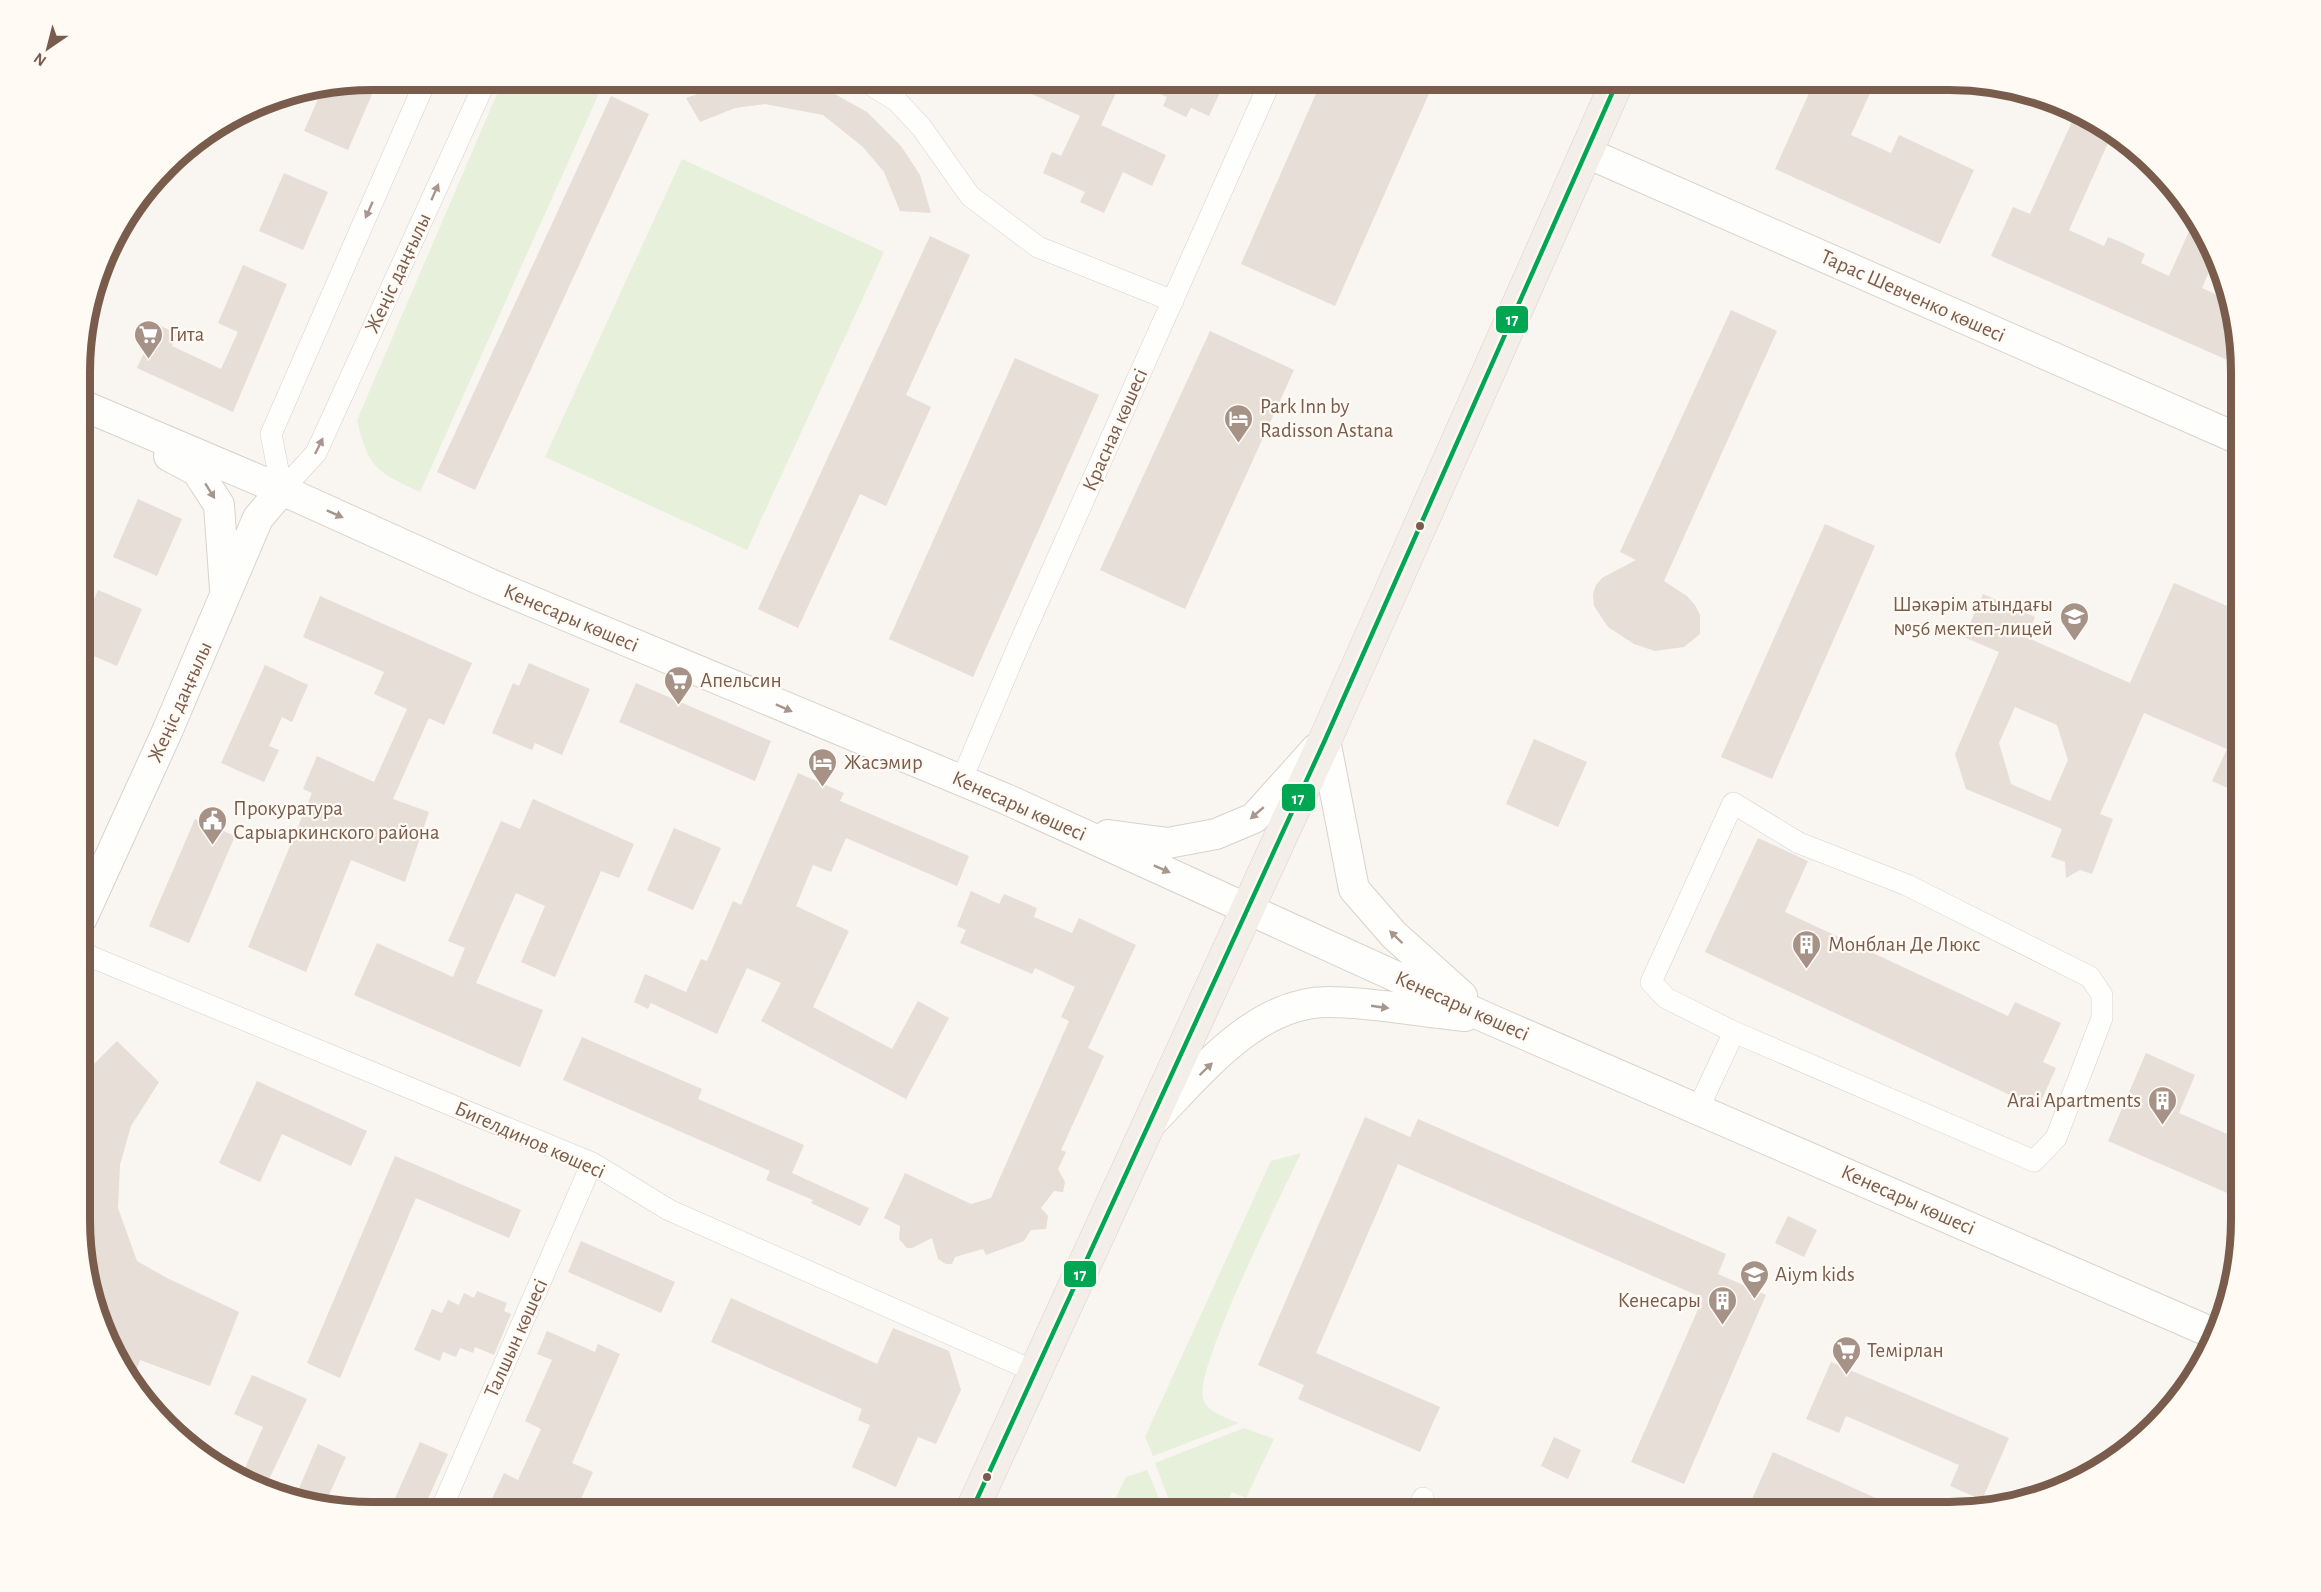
<svg xmlns="http://www.w3.org/2000/svg" width="2321" height="1592" font-family="'Alegreya Sans',sans-serif">
  <style>
    .green { fill: #e7f0db }
    .building { fill: #e6ded7; fill-rule: evenodd }
    .lines { fill: none; stroke-linecap: round; stroke-linejoin: round }
    .street-casing { stroke: #d7d1cb; stroke-width: 22 }
    .secondary-casing { stroke: #d9d2cb; stroke-width: 32 }
    .primary-casing { stroke: #dad1cc; stroke-width: 34 }
    .street { stroke: #fefefd; stroke-width: 21 }
    .secondary { stroke: #fefefd; stroke-width: 30 }
    .primary { stroke: #f3eee8; stroke-width: 33 }
    .bus-1-casing { stroke: #fffaf3; stroke-width: 9 }
    .bus-1 { stroke: #00a651; stroke-width: 4.5 }
    .oneway { fill: #a8958b }
    .bus-dot { fill: #7a5c4d; stroke: #fffaf3; stroke-width: 2 }
    .labels { text-anchor: middle; dominant-baseline: central; stroke-width: 4.5; stroke-linejoin: round; paint-order: stroke }
    .street-label { font-size: 21px; fill: #7a5c4d; stroke: #fffaf3 }
    .poi-label { font-size: 21px; fill: #7a5c4d; stroke: #fffaf3; text-anchor: start }
    .rim { fill: none; stroke: #7a5c4d; stroke-width: 8 }
    .line-badge { stroke: #fffaf3; stroke-width: 2 }
    .badge-label { font-size: 16px; text-anchor: middle; font-weight: bold; fill: #fff }
  </style>
  <rect width="100%" height="100%" fill="#f9f5f0"/>
  <path class="green" d="M503,80H605L420,492C377,472 368,468 357,420Z
    M682,159L884,252L747,550L545,457Z
    M1301,1153C1283,1192 1195,1366 1203,1398C1206,1412 1227,1418 1239,1423L1153,1456L1145,1437L1271,1161Z
    M1244,1428L1274,1439L1246,1498L1232,1492L1222,1512H1195L1169,1500L1155,1463Z
    M1147,1470L1165,1512H1109L1126,1477Z"/>
  <path class="building" d="M739,80H796L824,88L867,112L901,146L920,175L931,213L900,211L884,172L863,147L823,115L765,104L735,108L700,122L686,98Z
    M1039,80H1122L1101,125L1166,155L1152,186L1123,172L1104,213L1080,202L1085,192L1043,173L1052,152L1061,156L1080,116L1032,94Z
    M1129,80H1226L1209,116L1191,108L1186,117L1163,106L1167,97Z
    M1322,80H1435L1335,306L1241,264Z
    M1815,80H1876L1851,135L1891,153L1899,135L1974,170L1940,244L1775,169Z
    M352,83L373,92L348,150L304,131L322,90Z
    M611,96L649,114L475,490L437,472Z
    M2076,113L2113,132L2069,230L2104,246L2108,237L2125,244L2145,254L2141,263L2169,276L2195,218L2211,243L2215,258L2202,288L2226,299L2241,354V363L2233,360L2232,362L1991,256L2013,207L2030,214Z
    M284,173L328,192L303,250L259,231Z
    M930,236L970,255L906,395L931,407L886,506L860,494L798,628L758,609Z
    M243,265L287,284L233,412L137,368L157,324L177,334L172,346L221,369L238,332L218,323Z
    M1731,310L1777,331L1664,581L1687,596L1695,605L1700,615V634L1684,647L1655,651L1634,644L1608,627L1594,606L1593,594L1596,585L1602,578L1636,560L1620,552Z
    M1210,331L1294,370L1185,609L1100,570Z
    M1015,358L1099,395L973,677L889,639Z
    M138,499L182,519L157,576L113,557Z
    M1825,524L1875,546L1772,779L1721,757Z
    M2174,583L2241,612V794L2212,781L2227,749L2144,713L2100,814L2113,819L2092,874L2080,870L2066,878L2065,862L2051,857L2062,829L1966,789L1955,754L1999,652L1964,637L1983,594L2035,617L2026,637L2130,683ZM2015,707L2057,725L2068,760L2050,801L2011,784L1999,743Z
    M98,590L142,609L117,666L82,651V627Z
    M320,596L472,663L444,725L429,718L393,799L429,812L405,882L351,860L306,972L248,947L312,793L303,789L317,756L374,782L407,709L374,694L384,672L303,637Z
    M529,663L590,689L562,755L535,743L532,750L492,733L513,683L519,686Z
    M265,665L308,685L292,722L282,717L269,746L279,750L264,782L221,763Z
    M636,683L771,741L755,781L619,722Z
    M1534,739L1587,762L1558,827L1506,804Z
    M798,773L844,793L840,801L969,856L957,886L846,838L831,872L813,865L796,906L849,931L813,1007L892,1049L918,1001L949,1018L906,1099L761,1021L781,983L747,968L717,1034L651,1003L648,1009L634,1002L645,974L686,992L701,959L707,961L733,901L741,905Z
    M533,799L634,844L619,878L601,871L555,977L521,962L545,906L516,893L476,983L543,1010L520,1067L354,995L377,943L453,977L465,948L448,941L501,821L520,829Z
    M195,819L235,836L189,943L149,926Z
    M674,828L721,848L693,910L647,890Z
    M1758,838L1808,861L1785,912L2008,1016L2015,1002L2061,1023L2043,1062L2056,1068L2038,1108L1705,952Z
    M971,891L999,904L1004,894L1037,908L1034,917L1072,933L1079,918L1136,945L1088,1048L1104,1056L1061,1150L1066,1152L1058,1169L1065,1182L1063,1192L1054,1191L1041,1208L1048,1216L1046,1229L1031,1230L1024,1241L986,1255L983,1249L955,1257L952,1264H946L938,1259L932,1238L912,1248H907L899,1239L900,1226L884,1218L905,1173L971,1204L991,1198L1069,1021L1061,1017L1075,987L1035,968L1032,974L960,943L966,930L957,926Z
    M582,1037L702,1089L698,1099L804,1145L792,1173L869,1208L860,1226L811,1203L813,1200L766,1180L770,1171L563,1080Z
    M117,1041L159,1082L131,1126L120,1165L118,1208L137,1261L167,1278L239,1312L210,1386L140,1360L132,1382L119,1366L82,1257V1076Z
    M2146,1053L2195,1075L2179,1113L2241,1140V1199L2108,1141Z
    M257,1081L367,1131L351,1166L282,1134L260,1182L219,1163Z
    M1365,1117L1410,1137L1418,1119L1726,1254L1718,1274L1766,1295L1684,1484L1631,1462L1703,1298L1398,1164L1316,1353L1440,1407L1420,1452L1298,1399L1304,1385L1258,1365Z
    M395,1156L521,1210L509,1238L416,1198L340,1378L307,1363Z
    M1788,1216L1817,1230L1804,1257L1775,1243Z
    M581,1241L675,1282L661,1313L568,1272Z
    M477,1291L507,1303L504,1311L511,1314L494,1355L475,1347L473,1353L460,1348L456,1357L443,1352L440,1361L414,1350L432,1309L442,1313L448,1300L459,1305L464,1293L474,1298Z
    M731,1298L877,1364L893,1328L949,1351L961,1390L936,1444L918,1437L896,1487L852,1467L870,1425L858,1420L862,1409L711,1342Z
    M547,1331L595,1352L598,1344L620,1354L572,1463L593,1472L575,1512H516L491,1501L504,1473L518,1480L541,1429L525,1421L552,1360L537,1354Z
    M1831,1362L2009,1438L1982,1500L1950,1486L1959,1465L1846,1416L1839,1433L1806,1419Z
    M252,1375L307,1399L264,1490L241,1477L263,1427L234,1414Z
    M1554,1437L1581,1450L1568,1479L1541,1466Z
    M420,1442L448,1454L422,1512H389Z
    M318,1444L346,1457L324,1506L294,1500Z
    M1773,1452L1907,1512H1763L1749,1506Z"/>
  <g class="lines">
    <defs>
      <path id="street" d="M863,80L897,101L922,128L970,196L1038,247L1173,301
        M282,490L316,453L486,80
        M282,490L271,434L426,80
        M961,781L1017,649L1271,80
        M1733,803L1799,843L1907,885L2090,977L2102,995V1018L2056,1138L2034,1161L1734,1032L1666,998L1651,982Z
        M82,953L592,1163L669,1210L1036,1372
        M1698,1109L1734,1032
        M440,1512L592,1163
        M1417,1512L1423,1498"/>
      <path id="secondary" d="M1585,152L2241,440
        M82,405L282,490L490,584L1006,799L1487,1018L2215,1334
        M169,456L197,471L219,505L225,589
        M1325,740L1354,889L1394,935L1462,996
        M1108,835L1168,843L1216,834L1254,818L1316,749
        M82,918L166,734L258,518L282,490
        M1151,1123C1199,1075 1254,1002 1328,1002C1374,1002 1420,1012 1465,1016"/>
      <path id="primary" d="M971,1512L1325,740L1618,80"/>
    </defs>
    <use href="#street" class="street-casing"/>
    <use href="#secondary" class="secondary-casing"/>
    <use href="#primary" class="primary-casing"/>
    <use href="#street" class="street"/>
    <use href="#secondary" class="secondary"/>
    <use href="#primary" class="primary"/>
    <defs>
      <path id="bus-1" d="M971,1512L1325,740L1618,80"/>
    </defs>
    <use href="#bus-1" class="bus-1-casing"/>
    <use href="#bus-1" class="bus-1"/>
  </g>
  <defs><path id="oneway-solid" d="M-6-.8H1V-3.2L6.5 0L1 3.2V.8H-6Z" transform="scale(1.5)"/></defs>
  <g class="oneway">
    <use href="#oneway-solid" transform="translate(435 192) rotate(-66)"/>
    <use href="#oneway-solid" transform="translate(369 210) rotate(114)"/>
    <use href="#oneway-solid" transform="translate(319 446) rotate(-64)"/>
    <use href="#oneway-solid" transform="translate(210 491) rotate(58)"/>
    <use href="#oneway-solid" transform="translate(335 514) rotate(24)"/>
    <use href="#oneway-solid" transform="translate(784 708) rotate(24)"/>
    <use href="#oneway-solid" transform="translate(1257 813) rotate(139)"/>
    <use href="#oneway-solid" transform="translate(1162 869) rotate(24)"/>
    <use href="#oneway-solid" transform="translate(1396 937) rotate(-136)"/>
    <use href="#oneway-solid" transform="translate(1380 1007) rotate(8)"/>
    <use href="#oneway-solid" transform="translate(1206 1069) rotate(-44)"/>
  </g>
  <defs>
    <symbol id="supermarket-pin" viewBox="-11 -11 22 30"><path d="M0 17L-7.5 6A9.5 9.5 0 1 1 7.5 6Z" fill="#a69286" stroke="#fffaf3"/><path d="M-6-5.5h2.5l.6 2H6L4.5 2H-2.5L-4.4-4H-6ZM-1.5 3.2a1.3 1.3 0 1 0 .1 0ZM3 3.2a1.3 1.3 0 1 0 .1 0Z" fill="#fff"/></symbol>
    <symbol id="hotel-pin" viewBox="-11 -11 22 30"><path d="M0 17L-7.5 6A9.5 9.5 0 1 1 7.5 6Z" fill="#a69286" stroke="#fffaf3"/><path d="M-6-4.5h1.5V1H6V5H4.5V3h-9V5H-6ZM-4 0a1.8 1.8 0 1 1 3.6 0ZM.5 0V-2.5h3Q6-2.5 6 0Z" fill="#fff"/></symbol>
    <symbol id="school-pin" viewBox="-11 -11 22 30"><path d="M0 17L-7.5 6A9.5 9.5 0 1 1 7.5 6Z" fill="#a69286" stroke="#fffaf3"/><path d="M0-5L7-2L0 1L-7-2ZM-4 1L0 2.5L4 1V4Q0 6-4 4Z" fill="#fff"/></symbol>
    <symbol id="civic-pin" viewBox="-11 -11 22 30"><path d="M0 17L-7.5 6A9.5 9.5 0 1 1 7.5 6Z" fill="#a69286" stroke="#fffaf3"/><path d="M-.6-6.5H3V-4.5H.6V-3L4-1V1h2V6H-6V1h2V-1L-.6-3ZM-1.2 2.5V6h2.4V2.5Z" fill="#fff"/></symbol>
    <symbol id="building-pin" viewBox="-11 -11 22 30"><path d="M0 17L-7.5 6A9.5 9.5 0 1 1 7.5 6Z" fill="#a69286" stroke="#fffaf3"/><path d="M-4-6H4V6H1V3H-1V6H-4ZM-2.5-4.3h1.7v1.8h-1.7ZM.8-4.3h1.7v1.8H.8ZM-2.5-1h1.7V.8h-1.7ZM.8-1h1.7V.8H.8Z" fill="#fff"/></symbol>
  </defs>
  <g fill-rule="evenodd">
    <use href="#supermarket-pin" x="132" y="318" width="33" height="45"/>
    <use href="#hotel-pin" x="1222" y="402" width="33" height="45"/>
    <use href="#school-pin" x="2058" y="600" width="33" height="45"/>
    <use href="#supermarket-pin" x="662" y="664" width="33" height="45"/>
    <use href="#hotel-pin" x="806" y="746" width="33" height="45"/>
    <use href="#civic-pin" x="196" y="804" width="33" height="45"/>
    <use href="#building-pin" x="1790" y="928" width="33" height="45"/>
    <use href="#building-pin" x="2146" y="1084" width="33" height="45"/>
    <use href="#school-pin" x="1738" y="1258" width="33" height="45"/>
    <use href="#building-pin" x="1706" y="1284" width="33" height="45"/>
    <use href="#supermarket-pin" x="1830" y="1334" width="33" height="45"/>
  </g>
  <g class="bus-dot">
    <circle cx="1420" cy="526" r="5"/>
    <circle cx="987" cy="1477" r="5"/>
  </g>
  <g class="labels">
    <g class="street-label">
      <text transform="translate(398 273) rotate(-65)">Жеңіс даңғылы</text>
      <text transform="translate(1913 296) rotate(24)">Тарас Шевченко көшесі</text>
      <text transform="translate(1115 430) rotate(-66)">Красная көшесі</text>
      <text transform="translate(571 618) rotate(23)">Кенесары көшесі</text>
      <text transform="translate(180 702) rotate(-66)">Жеңіс даңғылы</text>
      <text transform="translate(1019 806) rotate(24)">Кенесары көшесі</text>
      <text transform="translate(1462 1006) rotate(24)">Кенесары көшесі</text>
      <text transform="translate(530 1140) rotate(24)">Бигелдинов көшесі</text>
      <text transform="translate(1908 1200) rotate(24)">Кенесары көшесі</text>
      <text transform="translate(516 1338) rotate(-66)">Талшын көшесі</text>
    </g>
    <g class="poi-label">
      <text x="169" y="334">Гита</text>
      <text x="1260" y="406">Park Inn by<tspan x="1260" dy="24">Radisson Astana</tspan></text>
      <text x="2053" y="604" text-anchor="end">Шәкәрім атындағы<tspan x="2053" dy="24">№56 мектеп-лицей</tspan></text>
      <text x="700" y="680">Апельсин</text>
      <text x="844" y="762">Жасэмир</text>
      <text x="233" y="808">Прокуратура<tspan x="233" dy="24">Сарыаркинского района</tspan></text>
      <text x="1828" y="944">Монблан Де Люкс</text>
      <text x="2141" y="1100" text-anchor="end">Arai Apartments</text>
      <text x="1775" y="1274">Aiym kids</text>
      <text x="1701" y="1300" text-anchor="end">Кенесары</text>
      <text x="1867" y="1350">Темірлан</text>
    </g>
  </g>
  <path d="M0 0H2321V1592H0ZM372 90H1949A282 282 0 0 1 2231 372V1220A282 282 0 0 1 1949 1502H372A282 282 0 0 1 90 1220V372A282 282 0 0 1 372 90Z" fill="#fffaf3" fill-rule="evenodd"/>
  <path class="rim" d="M372 90H1949A282 282 0 0 1 2231 372V1220A282 282 0 0 1 1949 1502H372A282 282 0 0 1 90 1220V372A282 282 0 0 1 372 90Z"/>
  <g class="line-badge">
    <rect x="1495" y="305" width="34" height="29" rx="6" fill="#00a651"/>
    <rect x="1281" y="783" width="35" height="29" rx="6" fill="#00a651"/>
    <rect x="1063" y="1260" width="34" height="28" rx="6" fill="#00a651"/>
  </g>
  <g class="badge-label">
    <text x="1512" y="325">17</text>
    <text x="1298" y="804">17</text>
    <text x="1080" y="1280">17</text>
  </g>
  <g transform="translate(48 48) rotate(215)" stroke="#fffaf3" stroke-width="4.5" paint-order="stroke">
  <path d="M0-4.5L10 22L0 15L-10 22Z" fill="#7a5c4d"/>
  <text y="-9" font-size="16" font-weight="bold" text-anchor="middle" fill="#7a5c4d">N</text>
  </g>
</svg>
